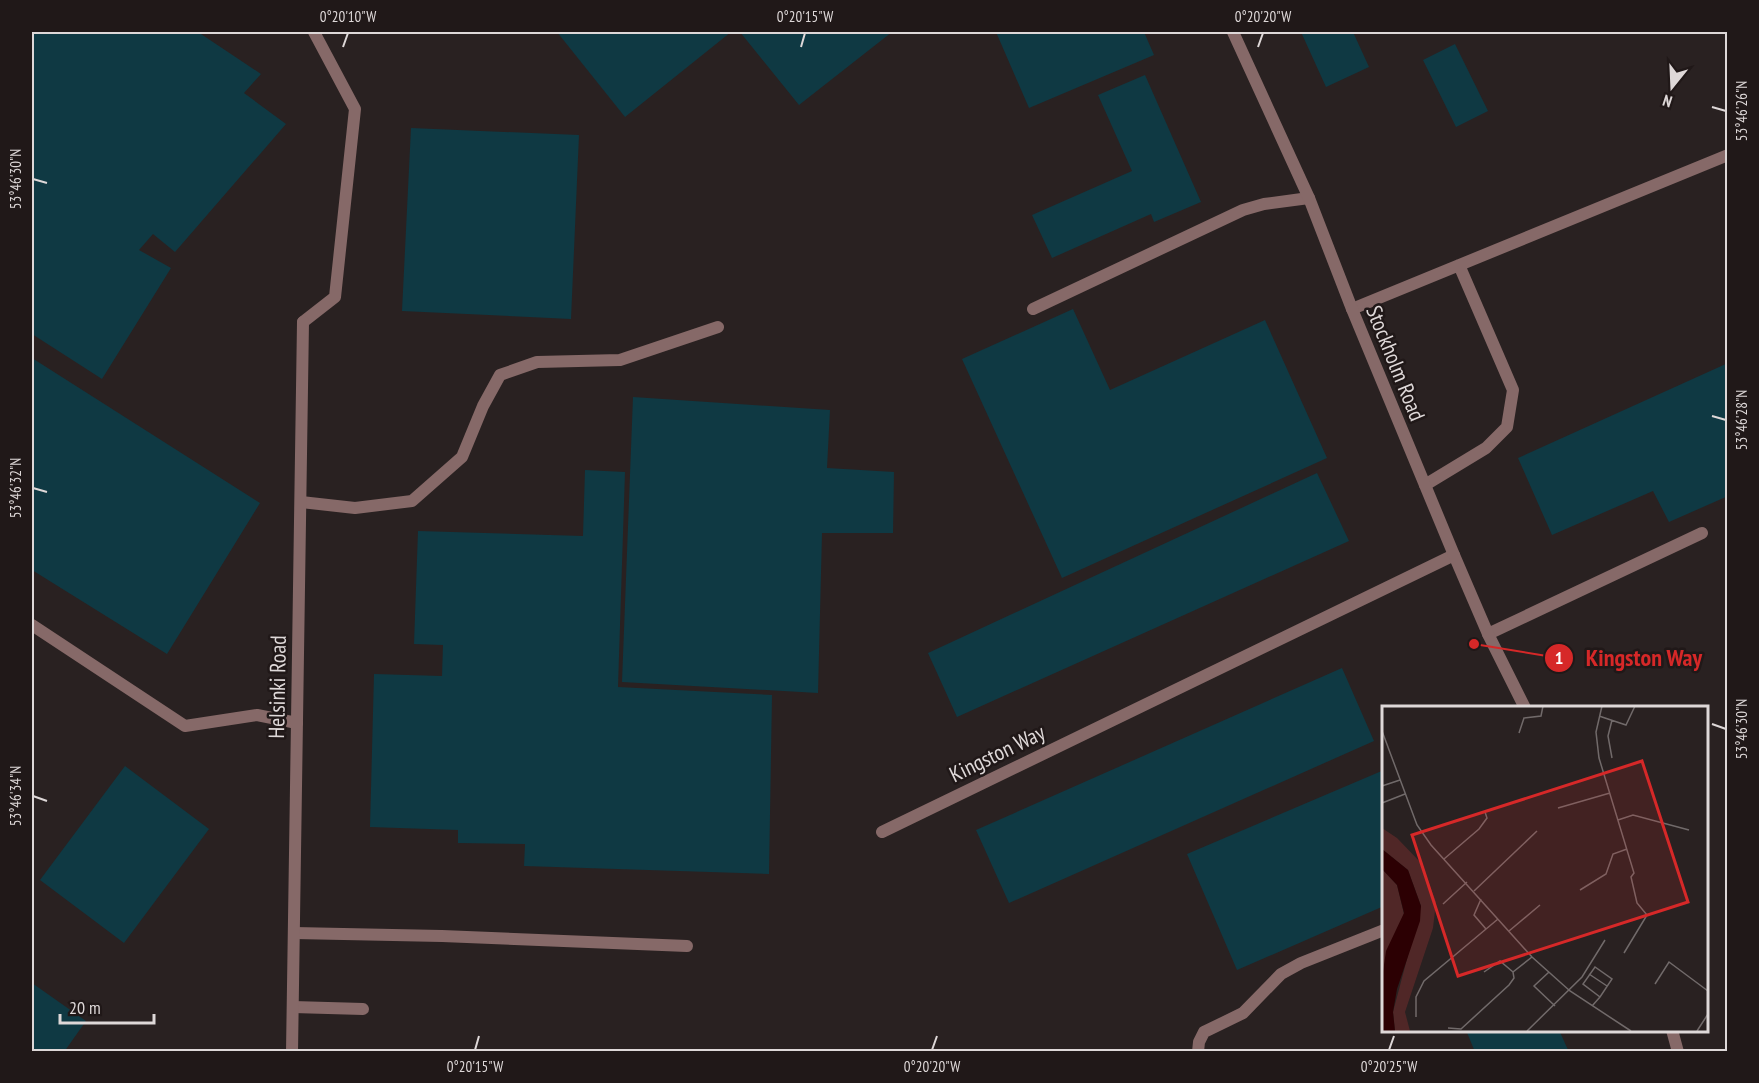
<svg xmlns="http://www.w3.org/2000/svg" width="1759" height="1083" font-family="'PT Sans Narrow',sans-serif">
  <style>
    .building { fill: #0f3943 }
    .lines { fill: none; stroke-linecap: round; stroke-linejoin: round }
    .service { stroke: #866968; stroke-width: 12 }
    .minor { stroke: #866968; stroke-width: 12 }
    .tertiary { stroke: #866968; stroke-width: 12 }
    .ticks { fill: none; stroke: #ded8d8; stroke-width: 2 }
    .labels { text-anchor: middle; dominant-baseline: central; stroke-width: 5; stroke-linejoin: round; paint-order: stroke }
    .street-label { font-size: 22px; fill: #ded8d8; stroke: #201818 }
    .inset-road { fill: none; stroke: #716a6a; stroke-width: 1.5 }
    .view { fill: #d62828; fill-opacity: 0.15; stroke: #d62828; stroke-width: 3 }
    .inset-edge { fill: none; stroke: #ded8d8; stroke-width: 3 }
    .leader { fill: none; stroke: #d62828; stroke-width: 2 }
    .callout-dot { fill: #d62828; stroke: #201818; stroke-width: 2 }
    .mark-label { font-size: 18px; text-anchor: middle; font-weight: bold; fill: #fff }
    .callout-label { font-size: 24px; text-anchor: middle; font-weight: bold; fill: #d62828; stroke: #201818; stroke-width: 5; stroke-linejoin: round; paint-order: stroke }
    .neatline { fill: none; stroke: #ded8d8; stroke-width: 2 }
    .ticks-label { font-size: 15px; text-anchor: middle; fill: #ded8d8 }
  </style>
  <rect width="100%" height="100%" fill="#292121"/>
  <path class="building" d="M32,32H198L261,74L244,93L286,124L175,252L153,234L139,250L171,268L102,379L32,334Z
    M557,32H731L625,117Z
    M740,32H892L799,105Z
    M996,32H1144L1154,55L1029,108Z
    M1301,32H1353L1369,67L1326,87Z
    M1455,44L1488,111L1456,127L1423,60Z
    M1145,75L1201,202L1154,222L1151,214L1052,258L1032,215L1132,171L1098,95Z
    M411,128L579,135L571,319L402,311Z
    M1073,309L1110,390L1265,320L1327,458L1062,578L962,359Z
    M32,358L260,503L167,654L32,570Z
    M1728,363V496L1669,522L1653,491L1552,535L1518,458Z
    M633,397L830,410L827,468L894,472L893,533H822L818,693L622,682Z
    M585,470L625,472L618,687L772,695L769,874L524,866L525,844L458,843V830L370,827L374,674L442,676L443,645L414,644L418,531L583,536Z
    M1317,473L1349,541L957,717L928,653Z
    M1342,668L1374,741L1009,903L976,830Z
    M125,766L209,829L124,943L40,880Z
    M1384,770V906L1237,970L1187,854Z
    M32,983L86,1021L64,1052H32Z
    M1466,1030H1559L1569,1052H1475Z"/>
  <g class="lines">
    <path class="service" d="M1033,309L1243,210L1264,204L1309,198
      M1352,309L1728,155
      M303,322L335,297L355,109L314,32
      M1425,485L1486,448L1507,427L1513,390L1459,265
      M301,502L355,508L412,501L462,457L483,406L500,375L537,362L620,360L718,327
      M32,625L185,726L257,715L297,723
      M1488,634L1702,533
      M294,933L442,936L687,946
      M293,1007L363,1009
      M1198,1052L1199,1042L1204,1032L1243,1013L1281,974L1301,963L1384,930"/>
    <path class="minor" d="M882,832L1454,555
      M292,1052L303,322"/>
    <path class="tertiary" d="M1233,32L1309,198L1352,309L1454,555L1488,634L1525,708
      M1672,1030L1678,1052"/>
  </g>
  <path class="ticks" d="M343,47L348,33M801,47L805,33M1258,47L1263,33M1712,107L1726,111M33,179L47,183M1712,416L1726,420M33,488L47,492M1712,724L1726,729M33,796L47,801M475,1050L479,1036M932,1050L937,1036M1389,1050L1394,1036"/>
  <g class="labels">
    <g class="street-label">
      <text transform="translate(1396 363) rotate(68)">Stockholm Road</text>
      <text transform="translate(277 687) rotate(-89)">Helsinki Road</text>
      <text transform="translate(997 753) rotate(-26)">Kingston Way</text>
    </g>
  </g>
  <g transform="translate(1382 706)">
    <rect width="326" height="326" fill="#292121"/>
    <path d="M0,122L15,132L39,157L54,196L51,222L23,306L28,325H13L11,306L39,200L26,164L0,143ZM0,163L15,179L22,208L5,245L0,273Z" fill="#502727"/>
    <path d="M0,143L26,164L39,200L38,215L15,283L11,306L13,325H0V273L4,245L22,207L15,179L0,163Z" fill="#2c0003"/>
    <path class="inset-road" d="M220,0L214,26L217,52L252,167L249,171L255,197L265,209L242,247M217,10L244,19L253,0M230,14L226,30L230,52M0,25L35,119L49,139L150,251L188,285L249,325M137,27L142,12L159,10L161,0M0,80L18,74M0,97L23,88M176,102L228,87M236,114L251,109L307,124M62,153L97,123L105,112L103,106M198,184L224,168L231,148L245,143M92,185L155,125M99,193L92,209L104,223M61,198L85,176M127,225L158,199M102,266L118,255L131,266M167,266L152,280L173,300M207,268L225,280M273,278L287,256L326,285M210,300L218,291L230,273L213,261L201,278L218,291M34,311V291L42,275L116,213M66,322L79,323L127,279L132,272L131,266L150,251M145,325L200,271L223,234M315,325L326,308"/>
    <path class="view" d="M260,55L306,196L76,270L30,129Z"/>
    <rect width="326" height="326" class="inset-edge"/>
  </g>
  <path class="leader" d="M1474 644L1559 658"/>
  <g class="callout-dot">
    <circle cx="1474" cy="644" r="6"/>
    <circle cx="1559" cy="658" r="15"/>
  </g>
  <g class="mark-label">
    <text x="1559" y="664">1</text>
  </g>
  <g class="callout-label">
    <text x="1644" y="666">Kingston Way</text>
  </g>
  <rect width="1759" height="1083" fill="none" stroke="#201818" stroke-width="66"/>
  <g transform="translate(1672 87) rotate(198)" stroke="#201818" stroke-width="4.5" paint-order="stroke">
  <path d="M0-4.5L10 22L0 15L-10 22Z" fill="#ded8d8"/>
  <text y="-9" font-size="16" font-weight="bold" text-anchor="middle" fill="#ded8d8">N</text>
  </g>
  <path d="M60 1014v9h94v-9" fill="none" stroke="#ded8d8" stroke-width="3"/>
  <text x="69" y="1014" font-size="18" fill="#ded8d8" stroke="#201818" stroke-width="4.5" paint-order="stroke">20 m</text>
  <rect x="33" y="33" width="1693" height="1017" class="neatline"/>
  <g class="ticks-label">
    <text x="348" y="22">0°20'10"W</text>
    <text x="805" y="22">0°20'15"W</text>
    <text x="1263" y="22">0°20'20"W</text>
    <text transform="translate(1742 111) rotate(-90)" y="5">53°46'26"N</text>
    <text transform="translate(16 179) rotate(-90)" y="5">53°46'30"N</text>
    <text transform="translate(1742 420) rotate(-90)" y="5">53°46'28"N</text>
    <text transform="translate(16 488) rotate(-90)" y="5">53°46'32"N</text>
    <text transform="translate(1742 729) rotate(-90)" y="5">53°46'30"N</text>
    <text transform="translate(16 796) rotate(-90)" y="5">53°46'34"N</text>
    <text x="475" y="1072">0°20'15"W</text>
    <text x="932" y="1072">0°20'20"W</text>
    <text x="1389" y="1072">0°20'25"W</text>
  </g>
</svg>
